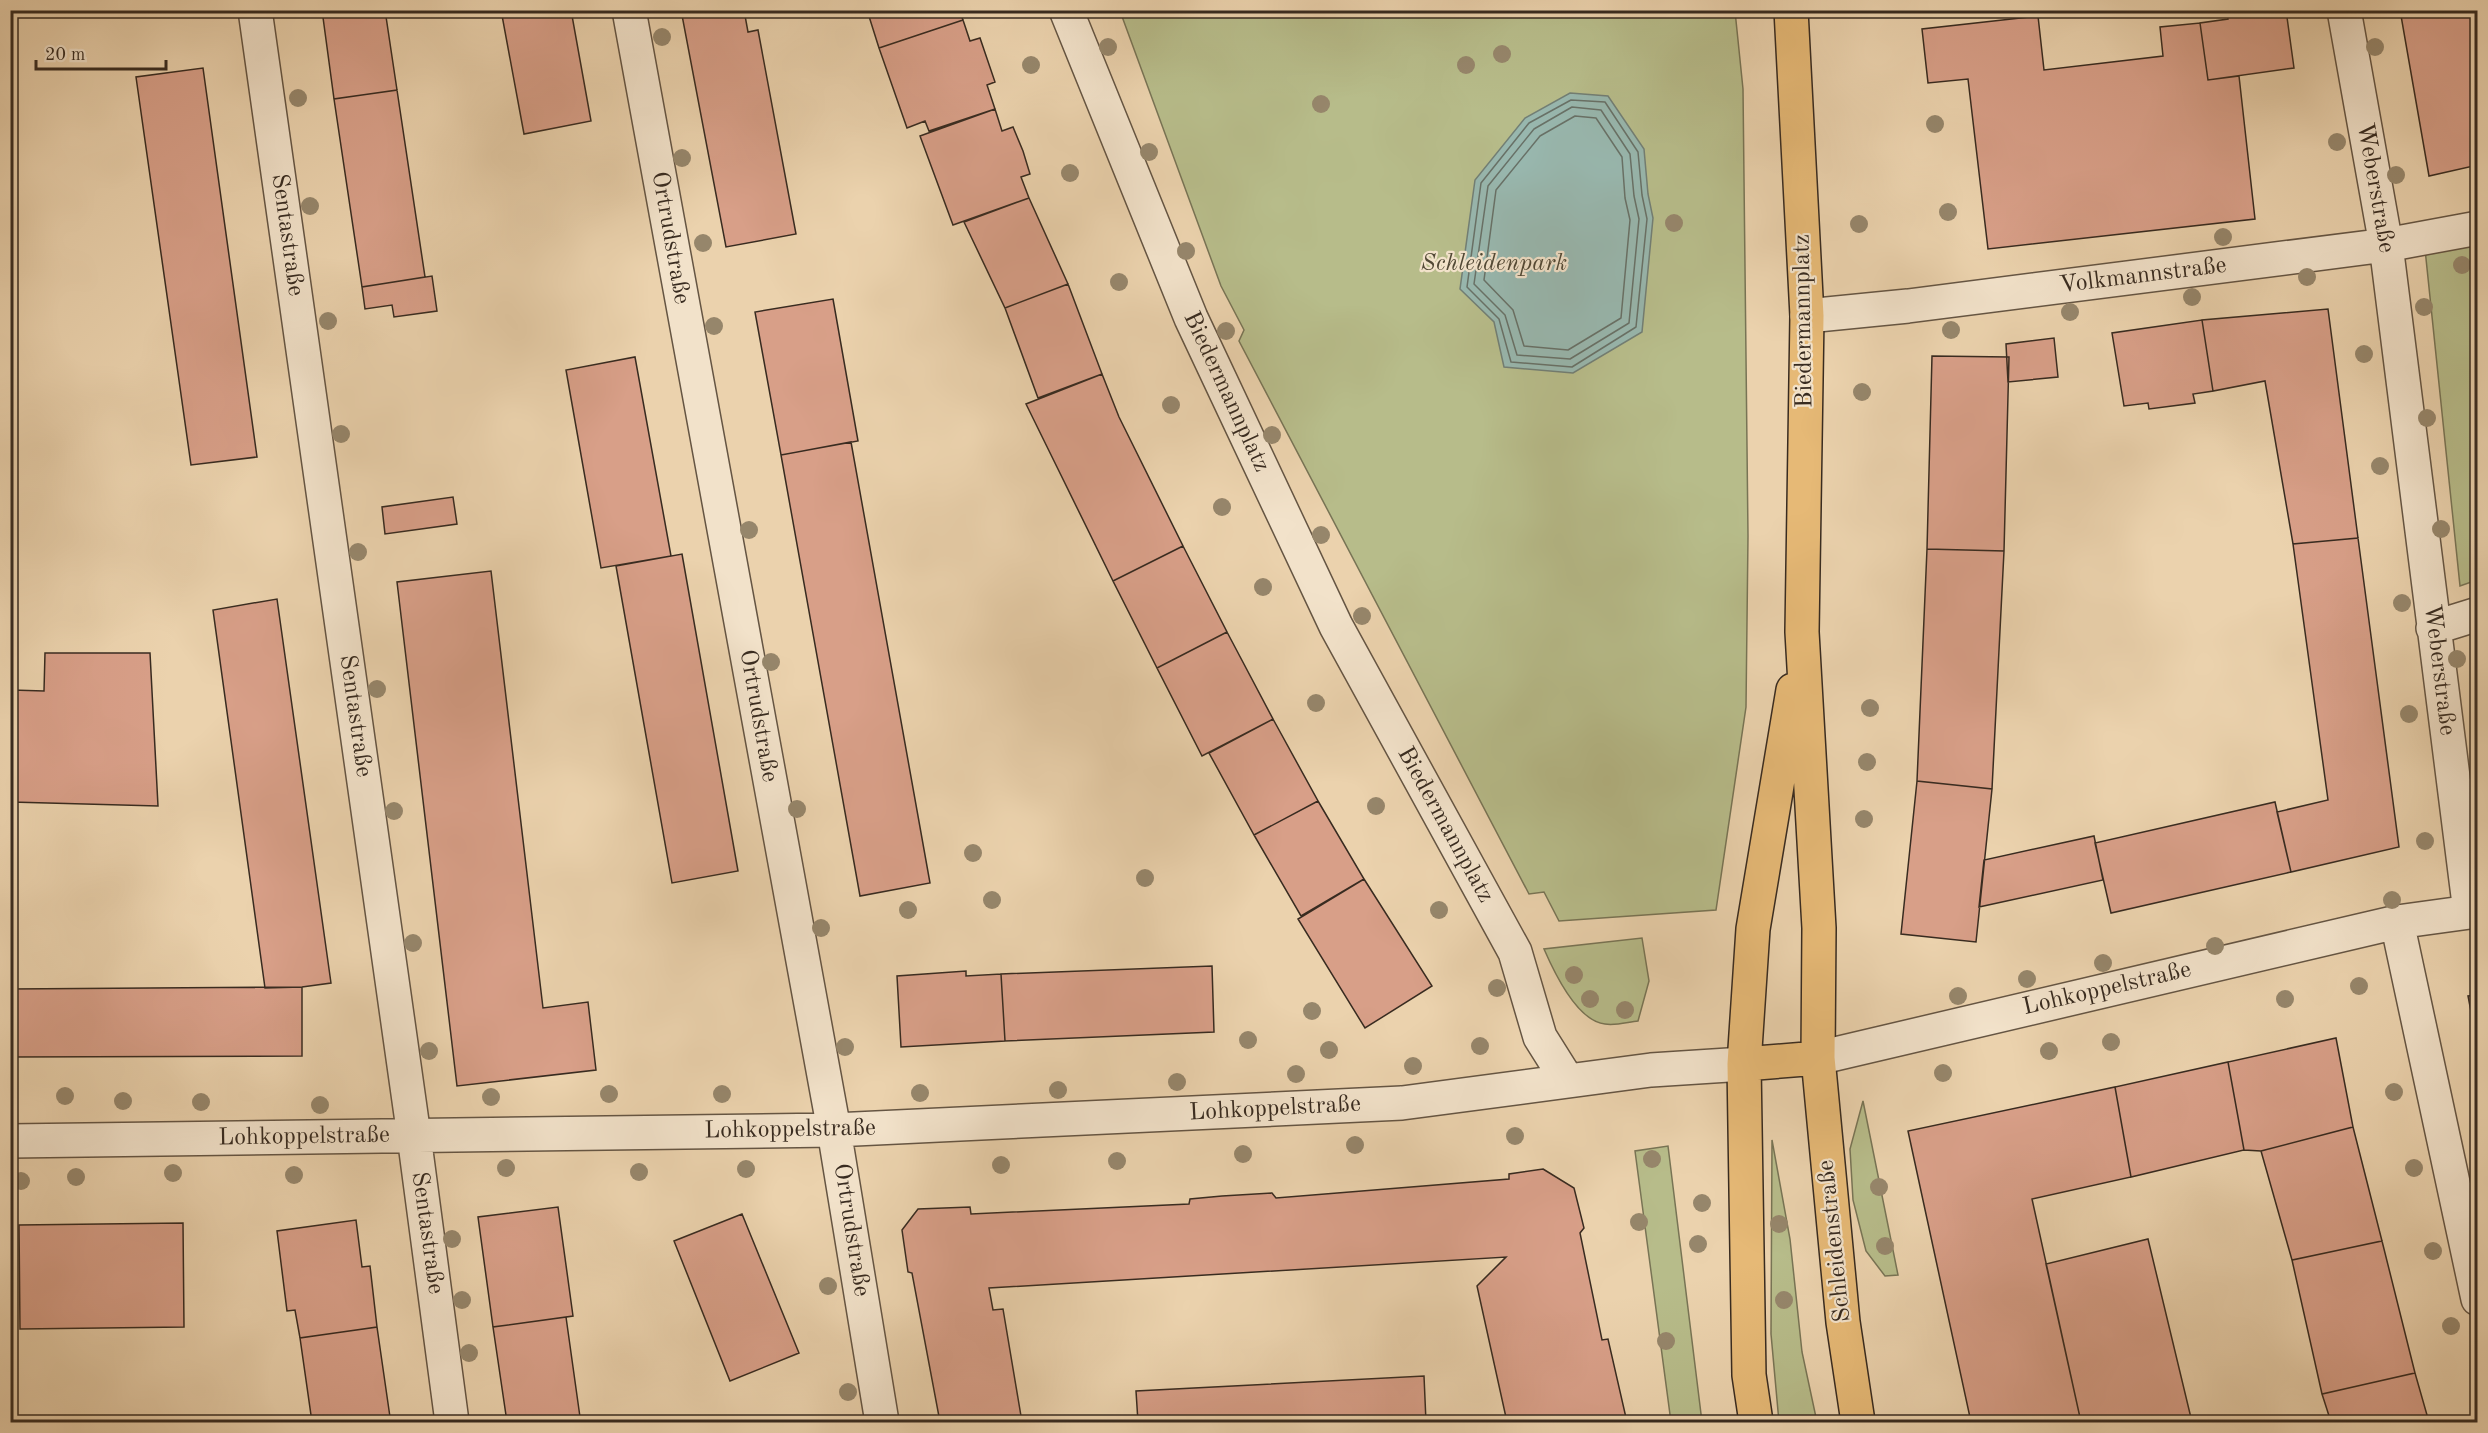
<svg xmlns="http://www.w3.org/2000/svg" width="2488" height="1433" font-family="'Old Standard TT',serif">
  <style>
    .green { fill: #b7bc8a; stroke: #787455; stroke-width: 1.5 }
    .water { fill: #98b7ae; stroke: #727f75; stroke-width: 1.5 }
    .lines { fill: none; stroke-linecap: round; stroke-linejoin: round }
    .shore { stroke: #687167; stroke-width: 1.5 }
    .building { fill: #d89f88; stroke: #382b20; stroke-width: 1.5 }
    .minor-casing { stroke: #655543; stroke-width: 36 }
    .major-casing { stroke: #382b20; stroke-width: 36 }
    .minor { stroke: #f2e2ca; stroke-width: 33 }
    .major { stroke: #e6b976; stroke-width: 33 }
    .tree { fill: #96866b }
    .labels { text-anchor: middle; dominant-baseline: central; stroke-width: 4.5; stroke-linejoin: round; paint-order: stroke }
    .street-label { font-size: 24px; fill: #382b20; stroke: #f2e2ca }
    .park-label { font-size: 24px; font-style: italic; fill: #514835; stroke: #f2e2ca }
  </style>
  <rect width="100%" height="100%" fill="#ebd2ad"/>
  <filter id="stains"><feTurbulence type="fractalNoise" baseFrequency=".00333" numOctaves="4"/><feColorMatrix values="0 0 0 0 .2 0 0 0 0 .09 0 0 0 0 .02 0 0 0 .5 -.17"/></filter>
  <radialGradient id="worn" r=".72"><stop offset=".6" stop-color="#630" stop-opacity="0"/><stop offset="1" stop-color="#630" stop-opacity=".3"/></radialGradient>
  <path class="green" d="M1120,11H1735L1743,89L1748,536L1746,707L1716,910L1559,921L1544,892L1529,894L1239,341L1244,330L1221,286Z
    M2477,240V580L2460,586L2425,249Z
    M1642,938L1649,981L1638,1021C1628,1022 1615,1026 1605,1024C1577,1021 1554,972 1544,949Z
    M1863,1101L1898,1275L1885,1276L1866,1251L1853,1200L1850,1149Z
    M1772,1140L1790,1239L1802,1352L1817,1422H1779L1771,1334Z
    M1668,1146L1702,1422H1671L1635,1151Z"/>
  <path class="water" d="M1570,93L1608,96L1644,149L1648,194L1653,218L1642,332L1573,373L1504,367L1494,322L1460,289L1475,180L1525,118Z"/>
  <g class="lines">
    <path class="shore" d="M1571,100L1605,102L1638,152L1642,195L1647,219L1636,327L1572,367L1511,362L1499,319L1467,287L1481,183L1529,123Z
      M1572,107L1601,110L1630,154L1634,196L1639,219L1629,323L1570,359L1517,355L1505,315L1474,284L1488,186L1534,129Z
      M1575,116L1596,118L1622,157L1625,198L1630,220L1621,318L1568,350L1524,346L1513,310L1484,280L1496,190L1540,136Z"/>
  </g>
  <path class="building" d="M10,10H17L10,43Z
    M322,10H385L397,90L334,99Z
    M501,10H571L591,121L524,134Z
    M681,10H744L748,32L758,30L796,234L726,247Z
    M867,10H959L963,20L879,48Z
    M2227,10H2286L2294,68L2208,80L2200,23L2228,19Z
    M2400,10H2470L2478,57V165L2429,176Z
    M2038,16L2044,70L2163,56L2160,27L2200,23L2208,80L2239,76L2255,219L1988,249L1968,79L1928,83L1922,29Z
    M963,20L970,41L980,38L995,82L987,85L995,109L929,131L925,121L907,128L879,48Z
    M203,68L257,457L191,465L136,77Z
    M397,90L425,277L362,287L334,99Z
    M995,109L1002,131L1013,127L1023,151L1030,174L1021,177L1029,198L953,225L920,136Z
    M1029,198L1068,284L1005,308L964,222Z
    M432,276L437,311L394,317L392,305L365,309L362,287Z
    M1068,284L1102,374L1038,398L1005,308Z
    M833,299L858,441L781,455L755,312Z
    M2328,309L2358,538L2293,544L2265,381L2213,391L2202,320Z
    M2202,320L2213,391L2193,394L2195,403L2149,409L2148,403L2124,406L2112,333Z
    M2054,338L2058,377L2008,382L2006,344Z
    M1932,356L2009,357L2004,551L1927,549Z
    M635,357L671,556L601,568L566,370Z
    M1102,374L1119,417L1183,546L1113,581L1026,404Z
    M851,442L930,883L860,896L781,455Z
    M453,497L457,524L385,534L382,507Z
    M2358,538L2399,847L2291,872L2277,812L2328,800L2293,544Z
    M1183,546L1227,632L1157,668L1113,581Z
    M1927,549L2004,551L1992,789L1917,781Z
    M682,554L738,871L672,883L616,566Z
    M491,571L543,1008L588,1002L596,1070L457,1086L397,582Z
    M277,599L331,983L302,987L265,988L213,610Z
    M1227,632L1273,719L1202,756L1157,668Z
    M45,653H150L158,806L11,802L12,690L44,691Z
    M1273,719L1318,801L1254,835L1209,753Z
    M1917,781L1992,789L1976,942L1901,934Z
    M1318,801L1364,879L1301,916L1254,835Z
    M2275,802L2291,872L2111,913L2095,843Z
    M2094,836L2103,880L1979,907L1984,860Z
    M1364,879L1432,986L1365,1028L1298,919Z
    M1212,966L1214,1032L1005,1041L1001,974Z
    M966,971V976L1001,974L1005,1041L901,1047L897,976Z
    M302,987V1056L10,1057V989Z
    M2478,995V1048L2468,996Z
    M2336,1038L2353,1127L2261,1151L2244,1150L2228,1062Z
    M2228,1062L2244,1150L2131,1177L2115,1087Z
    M2115,1087L2131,1177L2032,1199L2081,1422H1971L1908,1131Z
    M2353,1127L2382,1241L2292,1260L2261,1151Z
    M1543,1169L1574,1188L1584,1228L1580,1233L1602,1340L1608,1339L1627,1422H1507L1477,1286L1506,1257L989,1288L993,1310L1003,1309L1022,1422H940L912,1273L908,1272L902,1230L918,1209L970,1207L971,1214L1189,1204L1190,1199L1222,1196L1272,1193L1276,1198L1509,1179V1174Z
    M558,1207L573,1316L493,1327L478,1217Z
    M742,1214L799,1353L730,1381L674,1241Z
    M356,1220L362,1267L370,1266L377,1327L300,1338L295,1310L287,1311L277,1231Z
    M183,1223L184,1327L20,1329L19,1225Z
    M2148,1239L2192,1422H2081L2046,1264Z
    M2382,1241L2415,1373L2322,1394L2292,1260Z
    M566,1317L580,1417L541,1422H507L493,1327Z
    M377,1327L390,1417L357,1422H312L300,1338Z
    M2415,1373L2429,1422H2331L2322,1394Z
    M1424,1376L1426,1422H1138L1136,1391Z
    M390,1417L391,1422H357Z
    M569,1418L570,1422H541Z"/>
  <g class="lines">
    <defs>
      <path id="minor" d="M255,10L414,1136L452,1422
        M629,10L834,1130L882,1422
        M1066,10L1191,318L1336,626L1515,952L1540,1037L1567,1080
        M1807,316L1908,306L2386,245L2478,228
        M2433,628L2478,614
        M2397,922L2478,1299
        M1818,1058L2397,922L2470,912L2386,245L2344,10
        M10,1141L834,1130L1402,1103L1651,1070L1744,1064"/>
      <path id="major" d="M1791,10L1807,316L1802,632L1819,928L1818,1058L1843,1322L1858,1422
        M1744,1064L1818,1058
        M1756,1422L1749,1375L1744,1064L1753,929L1793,690"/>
    </defs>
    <use href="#minor" class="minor-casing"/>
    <use href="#major" class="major-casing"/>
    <use href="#minor" class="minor"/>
    <use href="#major" class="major"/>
  </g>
  <g class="tree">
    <circle cx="662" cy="37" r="9"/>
    <circle cx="1108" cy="47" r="9"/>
    <circle cx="2375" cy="47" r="9"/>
    <circle cx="1502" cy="54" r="9"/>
    <circle cx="1031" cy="65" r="9"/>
    <circle cx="1466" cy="65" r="9"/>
    <circle cx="298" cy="98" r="9"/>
    <circle cx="1321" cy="104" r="9"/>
    <circle cx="1935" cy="124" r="9"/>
    <circle cx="2337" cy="142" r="9"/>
    <circle cx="1149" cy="152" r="9"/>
    <circle cx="682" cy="158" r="9"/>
    <circle cx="1070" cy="173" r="9"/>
    <circle cx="2396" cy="175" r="9"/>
    <circle cx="310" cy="206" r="9"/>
    <circle cx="1948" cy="212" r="9"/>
    <circle cx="1674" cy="223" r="9"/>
    <circle cx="1859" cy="224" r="9"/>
    <circle cx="2223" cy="237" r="9"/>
    <circle cx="703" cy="243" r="9"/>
    <circle cx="1186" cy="251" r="9"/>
    <circle cx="2462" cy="265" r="9"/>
    <circle cx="2307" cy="277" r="9"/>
    <circle cx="1119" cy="282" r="9"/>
    <circle cx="2192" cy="297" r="9"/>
    <circle cx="2424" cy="307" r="9"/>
    <circle cx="2070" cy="312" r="9"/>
    <circle cx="328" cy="321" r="9"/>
    <circle cx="714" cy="326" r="9"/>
    <circle cx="1951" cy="330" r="9"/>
    <circle cx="1226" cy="331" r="9"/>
    <circle cx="2364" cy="354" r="9"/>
    <circle cx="1862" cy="392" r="9"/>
    <circle cx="1171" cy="405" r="9"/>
    <circle cx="2427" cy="418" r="9"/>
    <circle cx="341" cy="434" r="9"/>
    <circle cx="1272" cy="435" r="9"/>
    <circle cx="2380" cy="466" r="9"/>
    <circle cx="1222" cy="507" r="9"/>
    <circle cx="2441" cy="529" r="9"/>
    <circle cx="749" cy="530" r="9"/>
    <circle cx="1321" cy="535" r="9"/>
    <circle cx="358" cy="552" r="9"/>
    <circle cx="1263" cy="587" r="9"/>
    <circle cx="2402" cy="603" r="9"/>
    <circle cx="1362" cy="616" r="9"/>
    <circle cx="2457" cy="659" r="9"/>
    <circle cx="771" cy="662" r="9"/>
    <circle cx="377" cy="689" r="9"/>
    <circle cx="1316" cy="703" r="9"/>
    <circle cx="1870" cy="708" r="9"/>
    <circle cx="2409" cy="714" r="9"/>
    <circle cx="1867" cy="762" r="9"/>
    <circle cx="1376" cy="806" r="9"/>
    <circle cx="797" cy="809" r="9"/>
    <circle cx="394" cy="811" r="9"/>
    <circle cx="1864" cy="819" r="9"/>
    <circle cx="2425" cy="841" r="9"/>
    <circle cx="973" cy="853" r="9"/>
    <circle cx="1145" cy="878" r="9"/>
    <circle cx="992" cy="900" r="9"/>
    <circle cx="2392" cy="900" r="9"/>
    <circle cx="908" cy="910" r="9"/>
    <circle cx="1439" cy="910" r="9"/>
    <circle cx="821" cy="928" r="9"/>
    <circle cx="413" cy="943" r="9"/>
    <circle cx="2215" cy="946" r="9"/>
    <circle cx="2103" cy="963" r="9"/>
    <circle cx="1574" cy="975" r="9"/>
    <circle cx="2027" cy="979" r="9"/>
    <circle cx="2359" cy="986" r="9"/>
    <circle cx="1497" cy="988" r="9"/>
    <circle cx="1958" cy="996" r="9"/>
    <circle cx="1590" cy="999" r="9"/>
    <circle cx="2285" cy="999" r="9"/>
    <circle cx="1625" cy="1010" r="9"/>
    <circle cx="1312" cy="1011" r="9"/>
    <circle cx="1248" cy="1040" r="9"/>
    <circle cx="2111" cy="1042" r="9"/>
    <circle cx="1480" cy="1046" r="9"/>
    <circle cx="845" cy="1047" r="9"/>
    <circle cx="1329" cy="1050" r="9"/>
    <circle cx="429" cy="1051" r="9"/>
    <circle cx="2049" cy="1051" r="9"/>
    <circle cx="1413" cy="1066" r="9"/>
    <circle cx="1943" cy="1073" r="9"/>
    <circle cx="1296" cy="1074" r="9"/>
    <circle cx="1177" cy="1082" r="9"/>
    <circle cx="1058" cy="1090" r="9"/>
    <circle cx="2394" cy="1092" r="9"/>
    <circle cx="920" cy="1093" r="9"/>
    <circle cx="609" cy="1094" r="9"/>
    <circle cx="722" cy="1094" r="9"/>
    <circle cx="65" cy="1096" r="9"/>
    <circle cx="491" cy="1097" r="9"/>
    <circle cx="123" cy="1101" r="9"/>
    <circle cx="201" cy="1102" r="9"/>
    <circle cx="320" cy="1105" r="9"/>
    <circle cx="1515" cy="1136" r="9"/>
    <circle cx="1355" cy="1145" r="9"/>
    <circle cx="1243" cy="1154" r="9"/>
    <circle cx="1652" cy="1159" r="9"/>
    <circle cx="1117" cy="1161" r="9"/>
    <circle cx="1001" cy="1165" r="9"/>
    <circle cx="506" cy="1168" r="9"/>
    <circle cx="2414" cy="1168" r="9"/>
    <circle cx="746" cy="1169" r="9"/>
    <circle cx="639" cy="1172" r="9"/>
    <circle cx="173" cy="1173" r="9"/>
    <circle cx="294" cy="1175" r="9"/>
    <circle cx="76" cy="1177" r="9"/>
    <circle cx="21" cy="1181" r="9"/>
    <circle cx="1879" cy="1187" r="9"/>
    <circle cx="1702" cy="1203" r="9"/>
    <circle cx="1639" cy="1222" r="9"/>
    <circle cx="1779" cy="1224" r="9"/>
    <circle cx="452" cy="1239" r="9"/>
    <circle cx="1698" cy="1244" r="9"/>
    <circle cx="1885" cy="1246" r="9"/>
    <circle cx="2433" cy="1251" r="9"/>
    <circle cx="828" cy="1286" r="9"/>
    <circle cx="462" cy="1300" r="9"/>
    <circle cx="1784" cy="1300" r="9"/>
    <circle cx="2451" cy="1326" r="9"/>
    <circle cx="1666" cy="1341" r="9"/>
    <circle cx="469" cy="1353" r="9"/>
    <circle cx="848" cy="1392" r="9"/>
  </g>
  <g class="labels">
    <g class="street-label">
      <text transform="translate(2375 188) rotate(80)">Weberstraße</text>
      <text transform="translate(287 235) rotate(82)">Sentastraße</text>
      <text transform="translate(670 238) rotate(80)">Ortrudstraße</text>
      <text transform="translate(2143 276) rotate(-7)">Volkmannstraße</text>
      <text transform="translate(1804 321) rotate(-91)">Biedermannplatz</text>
      <text transform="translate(1226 392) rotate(65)">Biedermannplatz</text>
      <text transform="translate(2439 670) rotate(83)">Weberstraße</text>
      <text transform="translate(355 716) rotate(82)">Sentastraße</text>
      <text transform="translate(758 716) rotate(80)">Ortrudstraße</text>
      <text transform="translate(1445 825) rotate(61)">Biedermannplatz</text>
      <text transform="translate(2107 989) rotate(-13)">Lohkoppelstraße</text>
      <text transform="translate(1275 1109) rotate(-3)">Lohkoppelstraße</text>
      <text transform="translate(790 1130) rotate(-1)">Lohkoppelstraße</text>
      <text transform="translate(304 1137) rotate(-1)">Lohkoppelstraße</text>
      <text transform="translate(851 1230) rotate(81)">Ortrudstraße</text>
      <text transform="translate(427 1233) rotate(82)">Sentastraße</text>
      <text transform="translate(1835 1241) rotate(-96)">Schleidenstraße</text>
    </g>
    <g class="park-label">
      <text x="1494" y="264">Schleidenpark</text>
    </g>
  </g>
  <rect width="2488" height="1433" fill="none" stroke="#ebd2ad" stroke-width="36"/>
  <rect x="12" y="12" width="2464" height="1409" fill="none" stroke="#382b20" stroke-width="3"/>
  <rect x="18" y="18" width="2452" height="1397" fill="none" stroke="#382b20" stroke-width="1.5"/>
  <path d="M36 60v9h130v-9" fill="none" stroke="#382b20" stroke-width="3"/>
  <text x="45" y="60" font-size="18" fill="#382b20" stroke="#f2e2ca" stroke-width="4.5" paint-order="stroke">20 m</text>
  <rect width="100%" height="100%" filter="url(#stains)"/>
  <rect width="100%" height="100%" fill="url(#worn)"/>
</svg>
